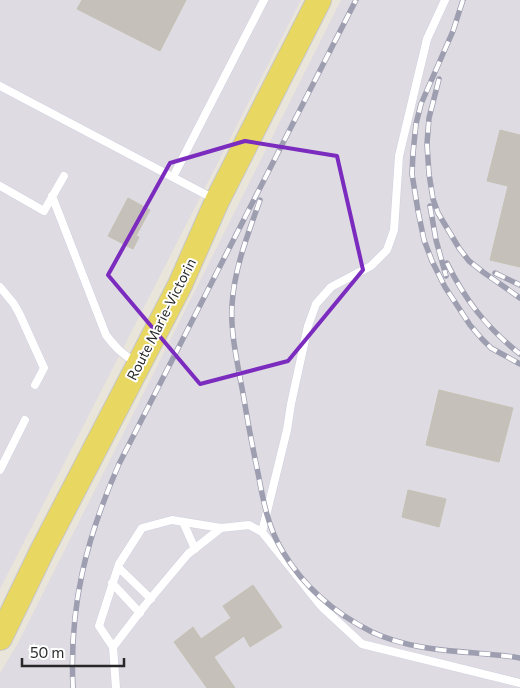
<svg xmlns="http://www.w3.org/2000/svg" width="520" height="688" font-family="Commissioner,sans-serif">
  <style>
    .industrial { fill: #dedbe2 }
    .building { fill: #c5c1ba; stroke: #c5c1b4 }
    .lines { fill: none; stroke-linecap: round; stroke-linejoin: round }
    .service-casing { stroke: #d0d1e0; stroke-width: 9 }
    .primary-casing { stroke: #c7c7c7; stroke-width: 26 }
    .service { stroke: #fff; stroke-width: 8 }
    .primary { stroke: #e8d761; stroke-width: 24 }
    .rail-casing { stroke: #9e9eb1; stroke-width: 5.5 }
    .rail { stroke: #fff; stroke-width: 4; stroke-dasharray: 11; stroke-linecap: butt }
    .marked { fill: none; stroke: #7b2cbf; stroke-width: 4; stroke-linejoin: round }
    .labels { text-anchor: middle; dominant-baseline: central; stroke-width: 4; stroke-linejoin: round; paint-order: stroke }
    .street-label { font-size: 14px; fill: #282828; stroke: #fff }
  </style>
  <rect width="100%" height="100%" fill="#eae5da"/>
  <path class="industrial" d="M0,0H301L0,589Z
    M341,0H520V688H0V673L18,643Z"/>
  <path class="building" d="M82,0H186L160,51L77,9Z
    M500,130L520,135V267L490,260L508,186L487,181Z
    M128,198L150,210L136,236L139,237L133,249L108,236Z
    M439,390L513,408L499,462L426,445Z
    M408,490L446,499L439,527L402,517Z
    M253,585L282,627L250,647L244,636L214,657L235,688H207L174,642L193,627L201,639L231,618L223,606Z"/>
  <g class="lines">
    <defs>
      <path id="service" d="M0,86L216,200
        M173,177L264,0
        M0,186L44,211L64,176
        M52,196L106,335C116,348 123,355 137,363
        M0,287L14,304L20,315L44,368L35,385
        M0,470L25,420
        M183,522L195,549
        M262,532L287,430L291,404L308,326L316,304L331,287L371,266L387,250L394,230L399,156L427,39L445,0
        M118,567L151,599
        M112,583L140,613
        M113,647L146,604L188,554L221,528
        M116,688L113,647L99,626L119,564L142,528L172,520L221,528L249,525L262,532L321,606L362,644L520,683"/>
      <path id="primary" d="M0,638L43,549L180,285L217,201L319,0"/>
    </defs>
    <use href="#service" class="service-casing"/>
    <use href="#primary" class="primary-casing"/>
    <use href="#service" class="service"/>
    <use href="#primary" class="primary"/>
    <defs>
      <path id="rail" d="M463,0L453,31L421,104L416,124L413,153L412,174L418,211L424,240L432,261L445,287L470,325L482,339L491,348L520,364
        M439,79L429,118L427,144L429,174L433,199L438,213L459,248L469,261L483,272L520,298
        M260,200C248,234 234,269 232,305C230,334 239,370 244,399C248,424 253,449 258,473C263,500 268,528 283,552C304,587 336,614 372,632C419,654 470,650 520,658
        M430,206L436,240L446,276
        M447,263C465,300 487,328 520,354
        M495,273L520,285
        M73,688C69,606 86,539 119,464L356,0"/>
    </defs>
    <use href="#rail" class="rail-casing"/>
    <use href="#rail" class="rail"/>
  </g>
  <path class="marked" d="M245,141L337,156L363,270L288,361L200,384L108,275L170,163Z"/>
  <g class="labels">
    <g class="street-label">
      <text transform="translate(161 319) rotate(-63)">Route Marie-Victorin</text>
    </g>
  </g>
  <path d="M22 658v8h102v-8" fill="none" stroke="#282828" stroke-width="2.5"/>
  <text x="30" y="658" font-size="15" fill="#282828" stroke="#ffffff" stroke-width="4" paint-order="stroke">50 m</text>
</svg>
